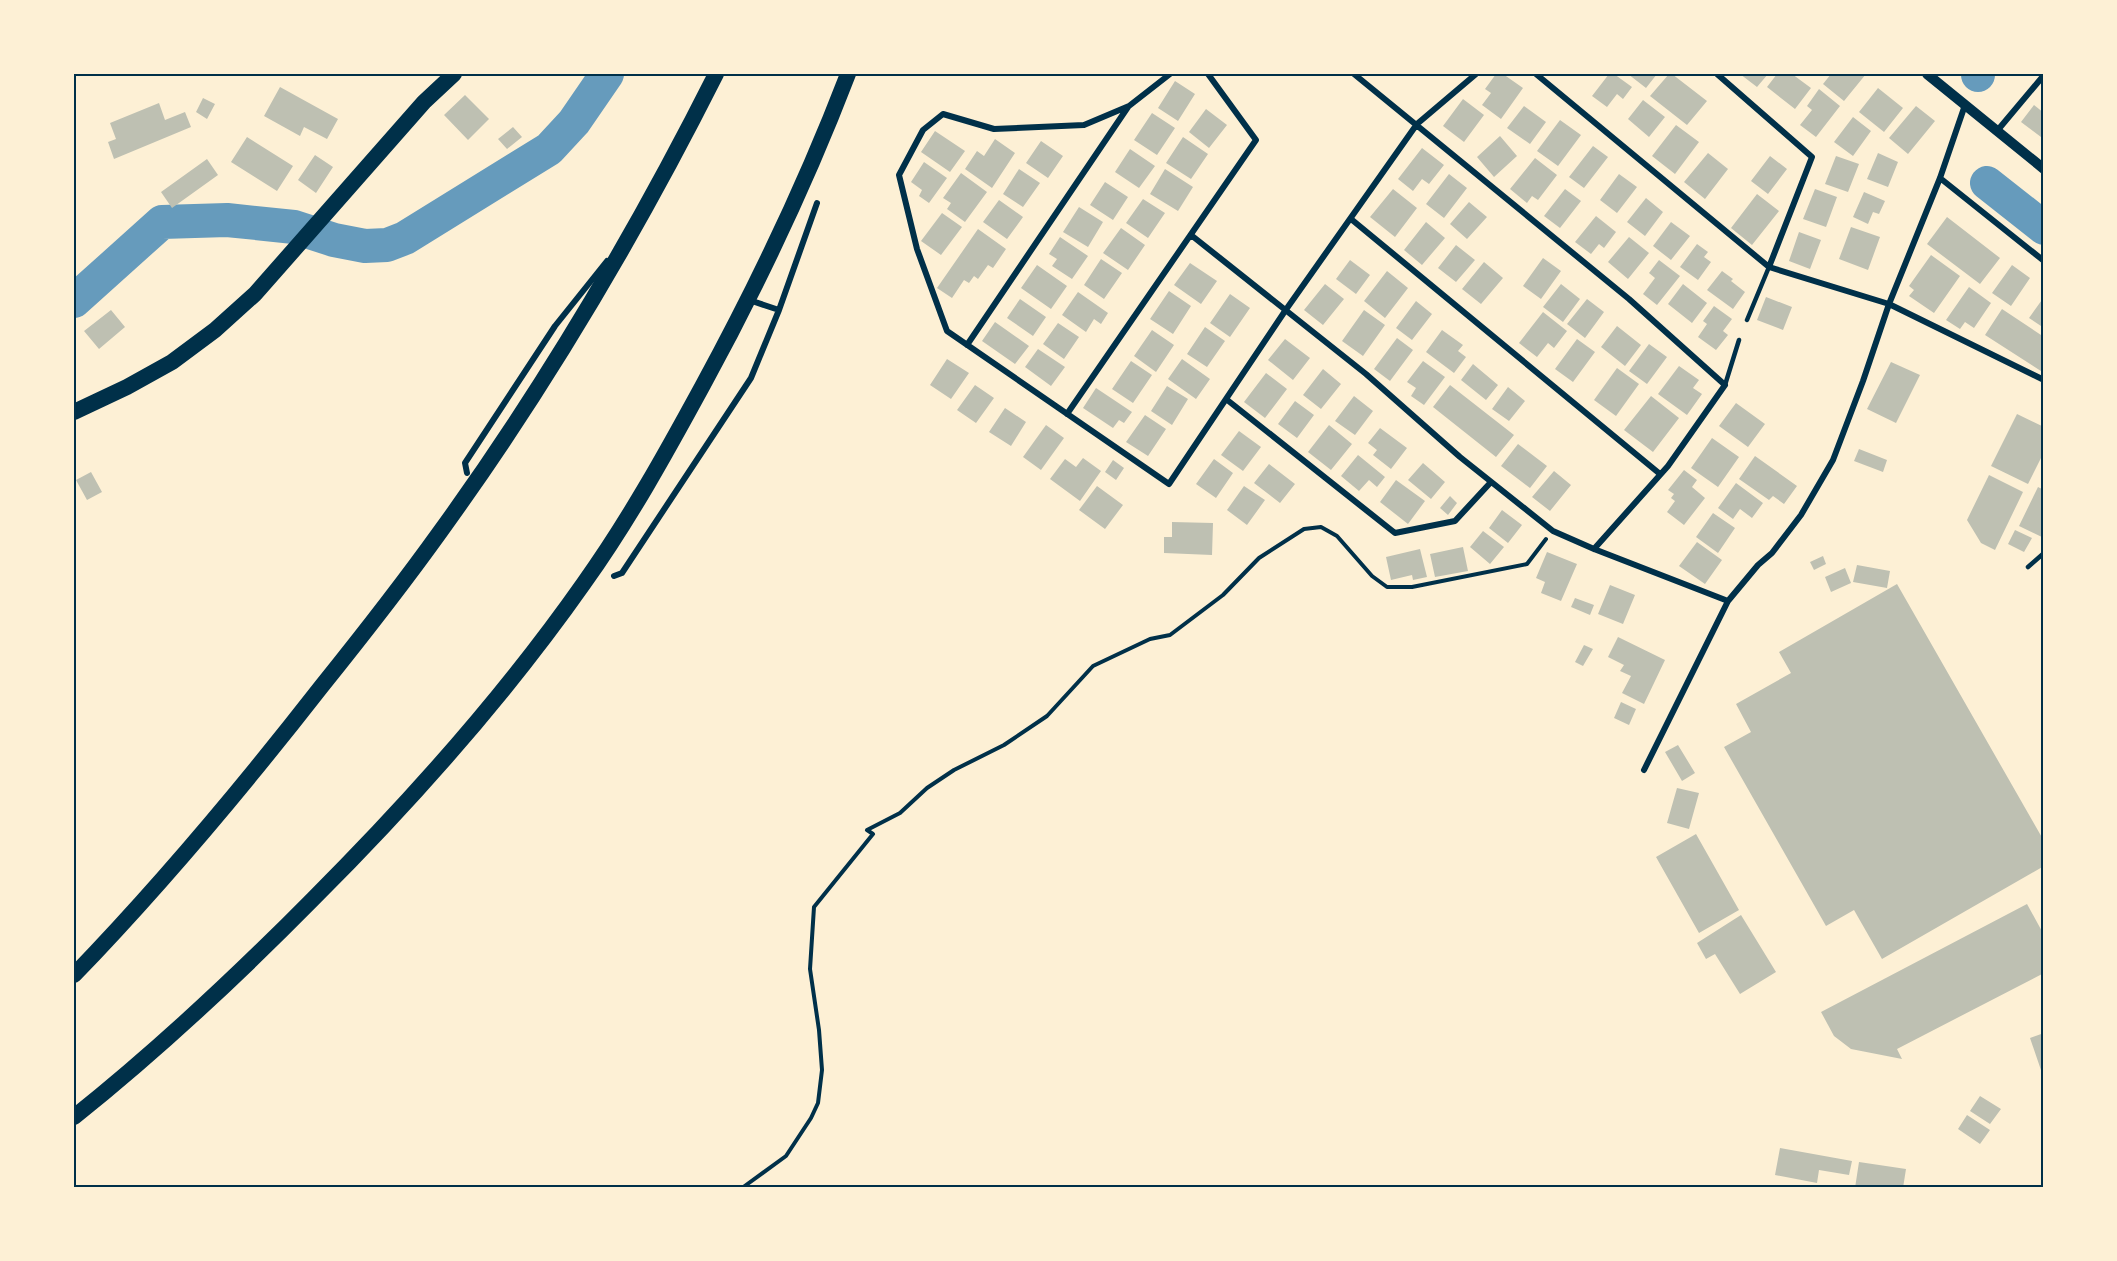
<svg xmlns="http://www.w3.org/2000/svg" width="2117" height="1261" font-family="'Noto Sans',sans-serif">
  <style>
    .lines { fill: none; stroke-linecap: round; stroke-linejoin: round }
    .river { stroke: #669bbc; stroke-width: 34 }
    .building { fill: #bec0b2 }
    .path { stroke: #003049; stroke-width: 4 }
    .service { stroke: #003049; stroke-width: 4.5 }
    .minor { stroke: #003049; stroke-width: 6 }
    .tertiary { stroke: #003049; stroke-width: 10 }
    .trunk { stroke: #003049; stroke-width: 16 }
    .neatline { fill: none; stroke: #003049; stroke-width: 2 }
  </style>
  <rect width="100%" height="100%" fill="#fdf0d5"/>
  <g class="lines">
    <path class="river" d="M1978,74V75
      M1987,183L2044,228
      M74,301L162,222L227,220L294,227L334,240L365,246L387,245L405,238L549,149L574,122L607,74"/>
  </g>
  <path class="building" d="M1496,74H1503L1523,88L1501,119L1482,105L1491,93L1485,89Z
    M1609,74H1614L1632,87L1623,99L1617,94L1607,107L1592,96Z
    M1628,74H1657L1646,88Z
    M1669,74H1672L1707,101L1687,125L1650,96Z
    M1740,74H1768L1757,87Z
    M1777,74H1792L1811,88L1795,109L1767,87Z
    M1831,74L1840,75L1866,74L1844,101L1823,84Z
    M1175,81L1195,94L1178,121L1158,108Z
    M280,87L338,119L327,139L304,127L300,136L264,116Z
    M1878,88L1903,108L1884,132L1859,112Z
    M1819,89L1840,106L1816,137L1800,125L1812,110L1807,106Z
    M465,95L489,119L468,140L444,115Z
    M203,98L215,104L207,119L196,112Z
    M1463,99L1484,115L1464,142L1443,126Z
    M1643,100L1665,117L1649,137L1628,119Z
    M159,103L165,120L185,112L191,127L114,159L108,142L116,139L110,123Z
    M2034,105L2044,113V134L2041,137L2021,122Z
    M1524,106L1546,122L1530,144L1507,128Z
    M1916,106L1935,121L1908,154L1889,138Z
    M1206,109L1227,125L1209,148L1189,132Z
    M1152,113L1175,128L1157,155L1134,140Z
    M1853,117L1871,131L1853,156L1834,142Z
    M1560,120L1581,135L1558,166L1537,151Z
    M1676,125L1699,142L1675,174L1652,156Z
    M513,127L522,137L507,149L498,139Z
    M935,131L965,151L950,172L921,152Z
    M1500,136L1517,156L1494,177L1477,157Z
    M247,137L293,166L277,191L231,162Z
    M1183,137L1208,154L1191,179L1166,163Z
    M995,139L1015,153L992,188L965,169L977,151L984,156Z
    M1041,141L1063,156L1048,178L1026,163Z
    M1593,146L1608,157L1584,188L1569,177Z
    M1422,148L1444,165L1429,184L1422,179L1413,191L1398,179Z
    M1130,149L1155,166L1139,188L1115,172Z
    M1708,153L1728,169L1705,199L1684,182Z
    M1878,153L1898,162L1888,187L1867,179Z
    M315,155L333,167L316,193L298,180Z
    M1770,156L1787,169L1768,194L1751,181Z
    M1836,156L1859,164L1848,192L1825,184Z
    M1535,158L1557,175L1538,200L1532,196L1527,203L1510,189Z
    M207,159L218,175L172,208L161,192Z
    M924,162L947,178L929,203L919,196L922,190L911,182Z
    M1019,169L1040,183L1023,207L1003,194Z
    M1165,169L1193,187L1178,211L1150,194Z
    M961,173L987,192L965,222L947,209L951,203L943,198Z
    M1449,174L1467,188L1444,218L1426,204Z
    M1619,174L1637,187L1617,213L1600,200Z
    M1105,182L1128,197L1113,220L1090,205Z
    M1393,189L1417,208L1395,237L1370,217Z
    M1565,189L1581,201L1560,228L1544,216Z
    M1815,189L1837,197L1826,227L1803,219Z
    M1864,192L1885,201L1879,214L1873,212L1868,224L1853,217Z
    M1757,194L1779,211L1752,245L1731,228Z
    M1646,198L1663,212L1645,236L1627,222Z
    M1143,199L1165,213L1148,238L1126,223Z
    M999,200L1023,217L1007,239L983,222Z
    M1469,202L1487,217L1467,239L1450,224Z
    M1079,207L1103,222L1088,247L1063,232Z
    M942,213L962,227L941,255L921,241Z
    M1596,216L1616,232L1604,248L1599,244L1591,254L1575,242Z
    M1947,217L2000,258L1980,284L1927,244Z
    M1426,222L1445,238L1422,265L1404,250Z
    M1671,222L1690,236L1671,260L1653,246Z
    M1851,227L1880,237L1868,270L1839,259Z
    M1121,228L1145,245L1128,270L1103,253Z
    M978,229L1006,249L993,268L988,265L978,279L974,276L969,283L964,280L952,298L937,288Z
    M1799,232L1821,240L1810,269L1789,261Z
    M1060,237L1088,256L1072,279L1052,266L1057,259L1049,254Z
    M1629,237L1649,253L1628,279L1608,262Z
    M1697,244L1708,252L1704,257L1711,262L1698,280L1680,267Z
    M1456,245L1475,260L1456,282L1438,268Z
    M1931,255L1960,276L1934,313L1909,296L1914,290L1909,286Z
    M1543,258L1561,271L1541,299L1523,286Z
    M1101,259L1122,273L1104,299L1084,285Z
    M1350,260L1370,275L1356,294L1336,279Z
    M1659,260L1680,276L1657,305L1643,294L1655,278L1649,273Z
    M1484,262L1503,278L1481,304L1462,289Z
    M1190,263L1217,281L1201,304L1174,285Z
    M1037,265L1067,286L1051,309L1021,288Z
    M2012,265L2030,278L2011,306L1992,293Z
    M1387,271L1408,288L1385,318L1364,301Z
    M1722,271L1733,279L1731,281L1745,292L1733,309L1707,290Z
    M1325,284L1344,299L1323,325L1304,310Z
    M1561,284L1580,299L1563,322L1543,307Z
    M1683,284L1707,303L1692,323L1668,304Z
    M1969,287L1991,303L1974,328L1965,322L1960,329L1946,320Z
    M1169,291L1191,306L1173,334L1150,319Z
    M1078,292L1108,313L1101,324L1094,319L1086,332L1062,315Z
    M1230,294L1250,308L1230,337L1210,323Z
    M1766,297L1792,307L1783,330L1757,320Z
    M2044,297V328L2029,318Z
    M1020,299L1046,317L1033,336L1007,318Z
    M1587,299L1604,312L1585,338L1567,324Z
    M1416,301L1432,314L1412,340L1396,328Z
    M1714,306L1732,319L1723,331L1728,335L1716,350L1698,337L1707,324L1703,321Z
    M2002,309L2044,337V373L1985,335Z
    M111,310L125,327L99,349L84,331Z
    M1364,310L1385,325L1363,356L1342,341Z
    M1543,312L1567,331L1554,348L1548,343L1537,357L1519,343Z
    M995,322L1029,346L1015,364L982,341Z
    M1058,323L1079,337L1064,359L1043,344Z
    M1617,326L1641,345L1625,366L1601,347Z
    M1205,327L1225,341L1207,367L1187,354Z
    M1152,330L1174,345L1156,372L1134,356Z
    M1442,330L1463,345L1458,351L1466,357L1454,373L1426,352Z
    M1397,338L1413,350L1390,381L1374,369Z
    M1285,339L1310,358L1293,380L1268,360Z
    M1577,339L1595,352L1573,382L1555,369Z
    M1649,344L1667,357L1647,384L1629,371Z
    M1038,349L1065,367L1051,386L1025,367Z
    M947,359L969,373L951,399L930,385Z
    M1182,359L1210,379L1196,399L1168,379Z
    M1131,361L1152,375L1133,403L1112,389Z
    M1423,361L1445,377L1424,405L1411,396L1416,388L1407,382Z
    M1891,362L1920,375L1896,423L1867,409Z
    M1473,364L1498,385L1486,400L1461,380Z
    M1679,366L1699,380L1693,388L1702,394L1687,415L1658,394Z
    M1617,368L1639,384L1616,416L1594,400Z
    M1323,369L1341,384L1321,409L1303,395Z
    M1266,373L1287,389L1265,418L1244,402Z
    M975,385L994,398L976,423L957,410Z
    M1450,385L1514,435L1496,457L1433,407Z
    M1167,386L1188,399L1172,425L1151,411Z
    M1508,387L1525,401L1509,421L1492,409Z
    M1096,388L1132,412L1124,423L1119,420L1113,428L1083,408Z
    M1354,396L1373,411L1355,435L1335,421Z
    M1651,396L1679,418L1653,452L1624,430Z
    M1295,401L1314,415L1297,438L1278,424Z
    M1736,403L1765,424L1748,447L1719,426Z
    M1005,408L1026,422L1011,446L989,432Z
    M2017,414L2044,427V452L2028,484L1991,466Z
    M1145,415L1166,429L1148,456L1126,442Z
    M1046,425L1064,438L1041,470L1023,457Z
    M1329,425L1352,444L1331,470L1308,452Z
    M1380,428L1407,448L1391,469L1373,455L1377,450L1368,443Z
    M1239,431L1261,447L1243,471L1221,455Z
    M1712,438L1739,457L1718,487L1691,468Z
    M1518,444L1547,466L1530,488L1501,466Z
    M1859,449L1887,460L1883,472L1854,461Z
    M1358,455L1385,477L1377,487L1369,480L1359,491L1341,476Z
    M1755,456L1797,486L1784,504L1773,496L1769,500L1739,479Z
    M1083,458L1101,471L1080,501L1050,479L1065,459L1076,467Z
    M1214,459L1233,473L1216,498L1196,484Z
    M1113,460L1124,468L1116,480L1105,472Z
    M1423,463L1445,482L1431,499L1408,480Z
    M1269,464L1295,484L1280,503L1254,483Z
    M1684,470L1697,480L1692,487L1705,498L1684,525L1667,512L1675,501L1671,498L1674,494L1668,490Z
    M1554,471L1571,485L1550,511L1532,497Z
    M91,472L102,492L87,500L76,480Z
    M1989,475L2023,492L1995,550L1981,543L1967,520Z
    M1396,480L1425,501L1408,524L1380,502Z
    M1736,483L1763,503L1752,518L1740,509L1733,519L1718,508Z
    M1097,486L1123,505L1105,529L1079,510Z
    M1244,486L1265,500L1247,525L1227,510Z
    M2038,487L2044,490V538L2019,526Z
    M1450,496L1457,503L1448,515L1440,508Z
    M1502,510L1522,525L1508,543L1489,528Z
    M1713,513L1735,528L1718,553L1696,537Z
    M1172,522L1213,523L1212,555L1164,553V537H1172Z
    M2015,530L2032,538L2024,552L2008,544Z
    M1483,531L1504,547L1490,564L1470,547Z
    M1697,542L1722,560L1705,584L1679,566Z
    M1463,547L1468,571L1435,577L1430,554Z
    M1420,549L1427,577L1413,580L1412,575L1391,580L1386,557Z
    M1547,552L1577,564L1561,601L1541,593L1545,582L1536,578Z
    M1823,556L1826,564L1814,570L1810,562Z
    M1857,565L1890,571L1887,588L1853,582Z
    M1845,568L1851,583L1831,592L1825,577Z
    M1897,584L2044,841V866L1882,959L1854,910L1826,926L1724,747L1751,732L1736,704L1791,673L1779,652Z
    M1610,585L1635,595L1623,624L1598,614Z
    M1575,598L1594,605L1590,615L1571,607Z
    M1618,637L1665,660L1644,704L1622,693L1631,676L1620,671L1624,665L1608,657Z
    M1584,645L1593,649L1583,666L1575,662Z
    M1621,702L1636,709L1629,725L1614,718Z
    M1678,745L1695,773L1682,781L1665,752Z
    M1677,788L1699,793L1689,829L1667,823Z
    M1696,834L1739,910L1699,933L1656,857Z
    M2027,904L2044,935V973L1897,1049L1902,1059L1851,1049L1834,1036L1821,1012Z
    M1741,915L1776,972L1740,994L1715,954L1706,959L1697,943Z
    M2044,1033V1076H2043L2030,1038Z
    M1980,1096L2001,1109L1990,1124L1970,1111Z
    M1967,1115L1990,1130L1980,1144L1958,1129Z
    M1780,1148L1852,1161L1849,1175L1819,1170L1817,1183L1775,1175Z
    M1859,1162L1906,1169L1903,1188H1855Z"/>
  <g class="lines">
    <path class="path" d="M742,1188L786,1156L811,1118L818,1103L822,1070L819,1030L810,969L814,907L873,834L867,830L900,813L927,788L954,770L1004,745L1047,716L1093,666L1150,639L1170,635L1223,595L1259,558L1304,529L1321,527L1337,536L1372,576L1387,587H1412L1527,564L1546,539"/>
    <path class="service" d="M1747,320L1769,267
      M1725,385L1739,340
      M2028,567L2044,553"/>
    <path class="minor" d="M1170,74L1129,106L1084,125L994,129L943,114L923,130L899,175L917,249L947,331L1169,484L1285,311L1417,124L1476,74
      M1354,74L1629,299L1725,385L1668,466L1594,549
      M1536,74L1769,267L1889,304L2044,380
      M1717,74L1812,157L1769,267
      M1997,131L2044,75
      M1940,178L2044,261
      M1351,219L1660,474
      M1191,235L1366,374L1460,457L1553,531L1594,549L1728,601
      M749,300L779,310
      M967,345L1128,107
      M1226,399L1395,533L1455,521L1491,482
      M1067,414L1256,140L1208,74
      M467,473L465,463L555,326L607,261
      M614,576L622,573L751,378L779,310L817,203
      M1644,770L1728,601L1758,565L1772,553L1801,515L1833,460L1863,381L1889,304L1940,178L1965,105"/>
    <path class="tertiary" d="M1927,74L2044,169"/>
    <path class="trunk" d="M74,412L127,387L172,362L215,330L255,294L424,102L454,74
      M74,975C162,884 243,787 321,687C362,636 402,585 440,532C545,387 636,233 716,74
      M74,1117C158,1050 237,976 313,899C411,801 504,697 584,583C629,520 666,453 703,385C758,284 807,181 848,74"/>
  </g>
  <rect width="2117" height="1261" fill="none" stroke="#fdf0d5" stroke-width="150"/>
  <rect x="75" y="75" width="1967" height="1111" class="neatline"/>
</svg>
